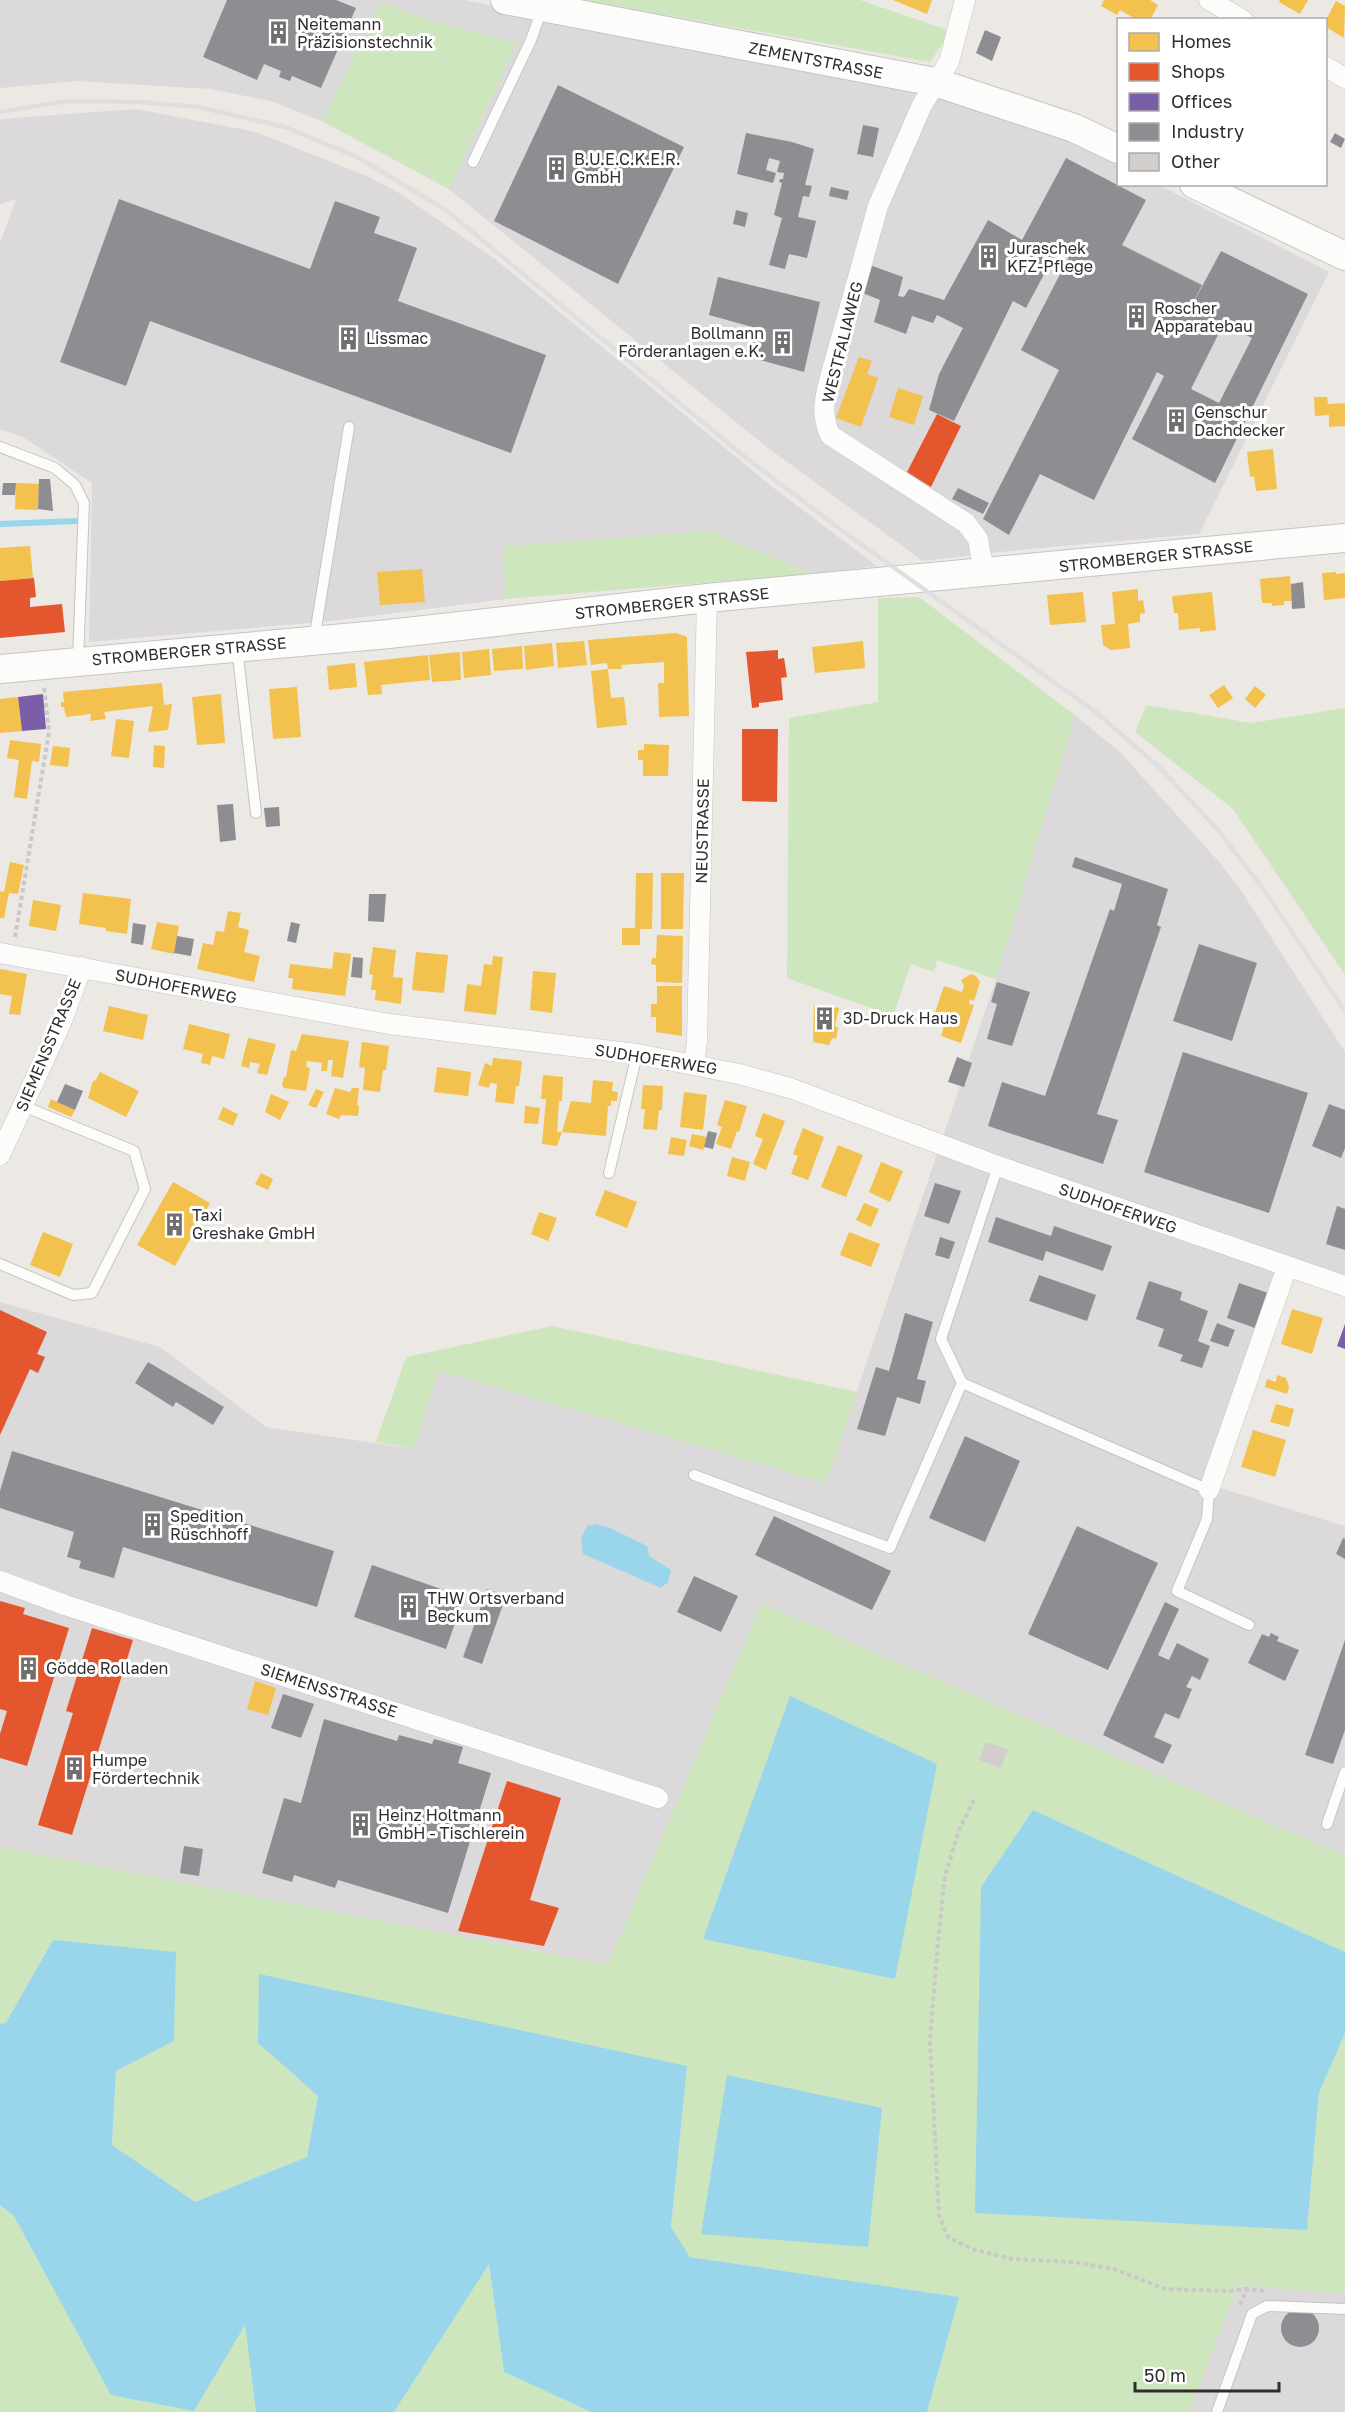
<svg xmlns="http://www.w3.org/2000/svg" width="1345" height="2412" font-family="'Golos Text',sans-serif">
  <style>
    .industrial { fill: #dcd9db }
    .green { fill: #cee6be }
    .water { fill: #99d6ec }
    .homes { fill: #f2c14e }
    .shops { fill: #e4572e }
    .offices { fill: #7b5ea7 }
    .industry { fill: #8d8d92; fill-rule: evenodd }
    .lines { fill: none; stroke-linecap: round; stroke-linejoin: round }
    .stream { stroke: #99d6ec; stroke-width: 6 }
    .building { fill: #d1cecb }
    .lane-casing { stroke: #c5c4c5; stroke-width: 12 }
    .street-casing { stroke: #c5c4c5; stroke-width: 21 }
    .secondary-casing { stroke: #c5c4c5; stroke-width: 30 }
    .path { stroke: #c9c9c8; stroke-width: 4; stroke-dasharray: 4.5 3; stroke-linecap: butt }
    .lane { stroke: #fcfcfb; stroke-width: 10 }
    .street { stroke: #fcfcfb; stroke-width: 20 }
    .secondary { stroke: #fcfcfb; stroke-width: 28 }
    .rail { stroke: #dfdfe1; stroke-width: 4.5 }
    .labels { text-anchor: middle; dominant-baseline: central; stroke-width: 6; stroke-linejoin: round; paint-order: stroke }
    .poi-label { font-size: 16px; fill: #2e2e2e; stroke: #fff; text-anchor: start }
    .street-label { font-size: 16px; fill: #2e2e2e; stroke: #fff }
  </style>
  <rect width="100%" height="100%" fill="#ece8e4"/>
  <path class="industrial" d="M0,0H465L919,91L1070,140L1118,164V184L1159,185L1329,272L1199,534L1018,550L923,561L768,448L449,189L322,121L271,101L210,89L76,81L0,88Z
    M136,109L256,132L367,176L399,193L495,259L775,489L877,566L813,574L709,531L503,546L506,599L331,621L89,642L92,483L23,437L0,429V243L16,199L0,204V119Z
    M1075,715L1120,752L1220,863L1242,892L1345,1052V1276L1283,1254L1210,1485L1345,1526V1856L761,1603L609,1965L0,1847V1302L160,1347L266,1427L414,1449L438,1371L826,1483L996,979Z
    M1238,2285L1345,2294V2412H1189Z"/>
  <path class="green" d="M582,0H860L951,31L930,62Z
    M381,1L422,18L517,43L449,189L322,121Z
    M709,531L813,574L506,599L503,546Z
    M919,597L1075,715L996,979L937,960L934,972L911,964L893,1016L787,978L789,718L878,702V598Z
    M1146,705L1251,723L1345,708V975L1233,809L1135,732Z
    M552,1326L857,1392L826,1483L439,1371L414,1449L376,1442L406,1357Z
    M761,1603L1345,1856V1952L1033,1810L1307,2230L1319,2093L1345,2033V2294L1238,2285L1189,2412H927L958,2297L690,2257L671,2227L687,2066L258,2043L318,2096L307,2157L195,2202L112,2146L116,2071L174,2041L0,2024V1847L608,1965Z
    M0,2205L14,2216L245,2324L256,2412H0Z
    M489,2263L504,2372L591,2412H394Z"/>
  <path class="water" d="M596,1524L610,1528L647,1546L649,1556L671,1570L668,1582L661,1588L583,1554L581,1538L587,1526Z
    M790,1696L937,1764L895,1979L703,1939Z
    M1033,1810L1345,1952V2033L1319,2093L1307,2230L975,2213L981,1887Z
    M53,1940L176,1952L174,2041L116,2071L112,2145L195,2202L307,2157L318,2096L258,2043L259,1974L687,2066L671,2227L690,2257L959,2297L927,2412H591L504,2372L489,2264L394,2412H256L245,2325L194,2411L111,2395L14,2216L0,2205V2024L6,2023Z
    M727,2075L882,2108L868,2247L701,2234Z"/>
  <path class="homes" d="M893,0H932L927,14Z
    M1104,0H1150L1158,5L1150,20H1137L1120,10L1117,15L1101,6Z
    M1280,0H1308L1300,14L1279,2Z
    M1336,1L1345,6L1344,38L1326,27V20Z
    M859,357L872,361L867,374L878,378L861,427L836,418Z
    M898,388L923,396L914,425L889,417Z
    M1314,397H1327L1328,404L1345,403V426L1329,427V415L1315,416Z
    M1273,449L1277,489L1256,491L1254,476L1250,477L1247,452Z
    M16,483L39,484L38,510L15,509Z
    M30,546L33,578L0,581V548Z
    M422,569L425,602L380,605L377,572Z
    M1336,572V574L1345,573V598L1324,600L1322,573Z
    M1290,576L1292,601H1284V605L1272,606V603H1262L1260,579Z
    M1138,589V601L1143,600L1145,613L1140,614V622L1128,624L1130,648L1111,650L1103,645L1101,625L1115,624L1112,592Z
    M1083,592L1086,622L1050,625L1047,595Z
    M1212,592L1216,630L1200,632V628L1179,630L1178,613H1174L1172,596Z
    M676,633L687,637L689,716L659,717L658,683H664V662L621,665L622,669H608L607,663L591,665L588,640Z
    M584,641L587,665L558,668L556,643Z
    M863,641L865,668L815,673L812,647Z
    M552,643L554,666L526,670L524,646Z
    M522,646L523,669L494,671L492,649Z
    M489,649L491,675L464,678L462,652Z
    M460,652L461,680L432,682L429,655Z
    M428,655L430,680L381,685L382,694L368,695L364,662Z
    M355,663L357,687L329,690L327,666Z
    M608,669L611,698L624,697L627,725L597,728L591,671Z
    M162,683L164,705L172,704L168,730L148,732L153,706L104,712L106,719L90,721L91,714L66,717L64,707H61V702H64L63,692Z
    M1224,685L1233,698L1218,708L1209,695Z
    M1255,686L1266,695L1255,708L1245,699Z
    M297,687L301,737L273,739L269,689Z
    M221,694L225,743L197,745L192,697Z
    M18,697L22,731L0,733V699Z
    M116,719L134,721L129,758L111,756Z
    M10,740L41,744L39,762L32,761L27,799L14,797L19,760L7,758Z
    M644,744L669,745L668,776H643V760H638V750H644Z
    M154,745L165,746L164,768L153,767Z
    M53,746L70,748L68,767L50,765Z
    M10,862L24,865L18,894L9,893L4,918H0V891L4,892Z
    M636,873H653L652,929H640V945H622V928H635Z
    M661,873H684L683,929H661Z
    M83,893L131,899L127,934L106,931V928L79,924Z
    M33,900L61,905L56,931L29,926Z
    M228,911L241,913L238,927L249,930L244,952L260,956L254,982L197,969L203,943L213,945L216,931L224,932Z
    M157,922L179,926L174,954L151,949Z
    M657,935L683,936L682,983L656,982V965L651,964L652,958H656Z
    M373,947L396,950L393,977L403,978L401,1004L375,1000L376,990H371L373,975L369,974Z
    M334,952L351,954L345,996L292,989L293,978H288L290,964L332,969Z
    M416,952L448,955L444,993L412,990Z
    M493,956L503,957L496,1015L464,1011L467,984L481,986L484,964L492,965Z
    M0,969L27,974L20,1015L9,1014L12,996L0,994Z
    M533,971L556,973L552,1013L530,1010Z
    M971,974L976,976L980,982L974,1001L970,999L969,1004L974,1005L961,1043L941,1036L944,1026L932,1021L944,986L962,992L964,986L961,980Z
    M657,986H682V1036L656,1032V1017H651V1004H657Z
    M814,1005L839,1008L835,1026L838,1028L836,1039L832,1038L829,1045L813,1042Z
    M109,1006L148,1015L143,1040L103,1031Z
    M189,1024L230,1034L224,1059L212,1056L210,1065L201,1063L203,1054L183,1049Z
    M302,1034L349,1041L343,1078L331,1076L333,1060H328L327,1071H321L322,1063L307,1061L306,1066L310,1069L306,1091L284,1088L282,1086L284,1077H286L291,1050L296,1051Z
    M248,1038L276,1044L267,1075L257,1073L260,1064L250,1062L249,1068L241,1066Z
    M362,1042L389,1046L386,1070H383L380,1092L363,1090L365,1068L359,1067Z
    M493,1058L522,1061L519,1086H516L514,1104L495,1102L497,1084L490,1083L489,1088L478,1085L485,1063L492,1066Z
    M437,1067L471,1072L468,1096L434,1092Z
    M100,1072L139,1091L126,1117L88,1098L93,1081L96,1080Z
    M543,1075L563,1077L562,1101H559L557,1132H562L557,1146L542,1144L546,1099H541Z
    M593,1080L613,1082L612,1091L618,1092L617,1101H611V1106H608L606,1136L562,1132L571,1101L591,1103Z
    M643,1085L663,1086L662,1110H659L657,1130L643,1129L645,1109H641Z
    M335,1088L350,1092L352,1088H359L357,1105L359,1106L358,1116L341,1115L339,1119L326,1114Z
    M316,1089L324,1092L316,1108L308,1105Z
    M684,1092L707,1095L703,1130L680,1127Z
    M271,1094L289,1102L280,1120L265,1112Z
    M51,1099L75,1110L71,1117L48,1107Z
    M725,1100L747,1106L739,1132L737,1131L731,1149L716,1144L722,1127L717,1125Z
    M525,1106L540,1108L538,1124L524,1123Z
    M223,1107L238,1114L233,1126L218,1119Z
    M763,1113L785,1121L766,1170L753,1164L763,1139L755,1136Z
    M803,1128L824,1137L808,1180L791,1174L798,1156L793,1154Z
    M692,1134L707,1137L703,1150L689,1146Z
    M671,1137L687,1140L684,1156L668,1154Z
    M838,1145L863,1155L846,1197L821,1187Z
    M732,1157L750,1162L745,1181L727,1176Z
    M881,1162L903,1171L890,1202L869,1192Z
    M261,1173L273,1179L268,1190L255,1184Z
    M173,1182L210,1203L175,1266L137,1245Z
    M605,1190L637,1202L627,1228L595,1215Z
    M864,1203L879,1209L871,1227L856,1220Z
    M539,1212L557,1218L548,1241L531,1234Z
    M43,1232L73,1244L60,1277L30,1265Z
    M849,1232L880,1244L871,1267L840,1255Z
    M1292,1309L1323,1318L1312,1354L1281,1344Z
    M1277,1375L1286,1378L1289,1387L1287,1394L1265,1387L1267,1379L1276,1382Z
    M1276,1404L1294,1409L1289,1427L1270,1422Z
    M1253,1430L1286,1440L1275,1477L1241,1467Z
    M255,1681L276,1688L268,1715L247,1709Z"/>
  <path class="shops" d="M937,414L961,426L931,487L907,472Z
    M34,578L36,597L30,598V607L62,604L65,632L0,638V581Z
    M778,650V659L784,658L787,677L781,678L783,700L759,703V707L752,708L746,652Z
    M742,729H778L777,802L742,801Z
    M0,1310L47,1332L37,1354L45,1357L38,1373L30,1369L0,1435Z
    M0,1601L25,1608L23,1614L69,1628L27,1766L0,1758V1734L7,1711L0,1709Z
    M92,1628L133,1640L72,1835L38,1825L73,1713L66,1711Z
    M507,1781L561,1798L530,1900L559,1908L544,1946L458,1931Z"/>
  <path class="offices" d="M43,694L46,729L22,731L18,697Z
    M1345,1324V1349L1337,1346Z"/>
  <path class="industry" d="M227,0H336L356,8L321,88L292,76L290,81L279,77L281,71L264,64L257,80L203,57Z
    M985,30L1001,37L992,61L976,53Z
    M558,85L684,147L618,284L494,221Z
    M863,125L879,128L873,157L857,154Z
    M746,133L792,142L814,149L805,185L812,186L809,197L803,196L798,217L816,221L807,258L789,254L785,269L769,265L782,218L774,215L782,183L779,182L780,179H783L784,173L777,172L780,161L769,158L766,170L776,173L773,183L737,174Z
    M1335,133L1345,139L1341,148L1330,142Z
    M1066,158L1146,200L1122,245L1202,285L1183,322L1221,251L1308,294L1215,483L1132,439L1164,376L1157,372L1094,500L1040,474L1009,535L983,519L1059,370L1021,350L1074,247L1062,241L1026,308L1013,301L954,421L929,410L939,374L963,328L937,315L933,323L912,316L906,334L874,322L880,300L860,292L867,264L903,277L898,296L904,297L909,289L944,300L988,220L1022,240ZM1224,323L1252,338L1219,403L1191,389Z
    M831,187L849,191L847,200L829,196Z
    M119,199L310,269L335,201L380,217L374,233L417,248L398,301L546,355L511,453L150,321L126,386L60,362Z
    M736,210L748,213L745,227L733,224Z
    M718,277L820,302L804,372L749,357L756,328L709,315Z
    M39,479H50L53,511L38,509Z
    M3,483H16L15,495H2Z
    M958,488L989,503L983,514L952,499Z
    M1303,582L1305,608L1292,609L1291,584Z
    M233,804L236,840L220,842L217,805Z
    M279,807L280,826L266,827L264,808Z
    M1075,857L1168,889L1157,925L1161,927L1097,1114L1118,1120L1103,1164L988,1126L1002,1082L1045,1096L1110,909L1114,911L1122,884L1072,867Z
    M369,894H386L384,922L368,921Z
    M291,922L300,924L296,943L287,941Z
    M133,923L146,925L143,945L131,943Z
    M177,936L194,939L191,956L174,953Z
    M1199,944L1257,963L1232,1041L1173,1021Z
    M353,957L363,958L362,978L351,977Z
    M997,982L1030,992L1012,1046L987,1039L997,1004L991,1002Z
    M1183,1052L1308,1093L1269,1213L1144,1172Z
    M957,1057L972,1063L964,1087L948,1082Z
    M65,1084L83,1091L75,1110L57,1102Z
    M1329,1104L1345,1110V1148L1341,1158L1312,1146Z
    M708,1131L717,1133L713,1149L704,1147Z
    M935,1183L961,1191L949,1224L924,1216Z
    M1337,1206L1345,1209V1250L1326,1244Z
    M996,1217L1051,1236L1054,1226L1112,1246L1103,1271L1046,1251L1043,1261L988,1242Z
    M940,1237L955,1242L949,1259L935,1255Z
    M1039,1275L1096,1295L1087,1321L1029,1301Z
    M1149,1281L1182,1292L1180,1300L1208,1311L1198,1341L1210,1346L1202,1368L1180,1361L1183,1355L1158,1346L1164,1329L1136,1319Z
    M1239,1283L1268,1293L1255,1328L1227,1318Z
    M905,1313L933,1322L917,1379L926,1381L920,1404L897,1397L885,1436L857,1429L876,1367L889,1371Z
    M1217,1323L1235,1330L1228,1347L1210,1341Z
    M148,1362L224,1407L213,1425L176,1402L173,1407L135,1383Z
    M965,1436L1020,1461L985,1542L929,1518Z
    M12,1451L334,1551L317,1607L123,1547L114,1578L79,1568L81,1561L67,1557L74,1532L0,1508V1491Z
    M774,1516L891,1571L872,1610L755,1555Z
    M1077,1526L1158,1563L1108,1670L1028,1634Z
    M1343,1538L1345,1539V1559L1336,1554Z
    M372,1565L464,1597L446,1649L354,1617Z
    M694,1576L738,1596L721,1632L677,1612Z
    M487,1589L506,1596L482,1664L463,1657Z
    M1165,1602L1179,1609L1158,1655L1169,1660L1177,1643L1209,1659L1200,1680L1192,1676L1186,1687L1192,1689L1179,1719L1165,1713L1154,1737L1172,1745L1163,1764L1103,1735Z
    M1271,1633L1279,1637L1277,1641L1299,1650L1285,1681L1248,1663L1262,1634L1269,1637Z
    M1345,1640V1730L1333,1764L1305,1755Z
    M283,1694L314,1704L301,1738L271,1728Z
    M324,1719L397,1741L399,1735L432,1744L434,1739L463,1747L458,1763L491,1773L448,1913L338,1880L335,1888L294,1875L292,1882L262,1873L284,1798L301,1803Z
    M184,1846L203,1849L199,1876L180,1873Z
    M1281 2328a19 19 0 1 1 38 0a19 19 0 1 1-38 0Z"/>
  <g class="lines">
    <path class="stream" d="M0,524L77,521"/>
  </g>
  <path class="building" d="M986,1742L1008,1749L1001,1768L979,1760Z"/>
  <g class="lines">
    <defs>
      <path id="lane" d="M473,162L531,40L542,9
        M0,447L55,468L75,485L84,503L78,661
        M314,640L349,427
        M237,648L256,813
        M609,1173L637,1054
        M0,1264L73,1295L92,1293L145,1189L134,1151L23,1106
        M962,1383L1209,1490L1207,1519L1177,1591L1249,1625
        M694,1475L890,1548L962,1383L941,1339L998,1166
        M1327,1824L1345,1772
        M1217,2412L1252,2314L1267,2306L1345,2309"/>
      <path id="street" d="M965,0L949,62L922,105L878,206L831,374C825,397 820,412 830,435L966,523L978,539L984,573
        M1209,0L1243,20
        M1326,67L1345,78
        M0,953L389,1024L637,1054L739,1074L790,1088L998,1166L1345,1286
        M694,1064L697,1041L707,598
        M0,1155L61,1023L82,967
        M1209,1490L1287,1267
        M0,1581L65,1605L658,1798"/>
      <path id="secondary" d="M505,0L935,82L1074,128L1118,149
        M1194,184L1345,256
        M0,669L389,634L707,598L1345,538"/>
    </defs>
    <use href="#lane" class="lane-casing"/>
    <use href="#street" class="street-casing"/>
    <use href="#secondary" class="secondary-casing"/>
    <path class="path" d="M15,937L49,732L44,687
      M974,1800L959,1830L945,1876L937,1952L930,2040L939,2215L948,2237L972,2249L1012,2259L1074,2262L1114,2269L1165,2289L1230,2291L1247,2289
      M1240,2305L1247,2289L1267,2291"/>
    <use href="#lane" class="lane"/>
    <use href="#street" class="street"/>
    <use href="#secondary" class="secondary"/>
    <path class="rail" d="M0,112L67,101L138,102L198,107L285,127L357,157L447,211L745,457L840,529L1097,713L1161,769L1218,830L1264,890L1345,1011"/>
  </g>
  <defs>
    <symbol id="building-bare" viewBox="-9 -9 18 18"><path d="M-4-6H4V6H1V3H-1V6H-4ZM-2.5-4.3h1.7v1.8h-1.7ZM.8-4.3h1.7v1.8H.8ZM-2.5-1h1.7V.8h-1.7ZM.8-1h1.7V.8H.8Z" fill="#706f6e" stroke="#fff" stroke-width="2.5" paint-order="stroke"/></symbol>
  </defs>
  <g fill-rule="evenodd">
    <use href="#building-bare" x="262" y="16" width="33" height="33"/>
    <use href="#building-bare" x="540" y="152" width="33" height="33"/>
    <use href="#building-bare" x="972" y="240" width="33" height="33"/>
    <use href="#building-bare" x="1120" y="300" width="33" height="33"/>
    <use href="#building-bare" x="332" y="322" width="33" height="33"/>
    <use href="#building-bare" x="766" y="326" width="33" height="33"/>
    <use href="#building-bare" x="1160" y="404" width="33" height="33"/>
    <use href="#building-bare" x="808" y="1002" width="33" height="33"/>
    <use href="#building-bare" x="158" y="1208" width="33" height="33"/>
    <use href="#building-bare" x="136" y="1508" width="33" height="33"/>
    <use href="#building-bare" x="392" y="1590" width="33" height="33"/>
    <use href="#building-bare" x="12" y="1652" width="33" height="33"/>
    <use href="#building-bare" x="58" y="1752" width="33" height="33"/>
    <use href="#building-bare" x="344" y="1808" width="33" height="33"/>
  </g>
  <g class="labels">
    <g class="poi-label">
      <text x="297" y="24">Neitemann<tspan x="297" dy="18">Präzisionstechnik</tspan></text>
      <text x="574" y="159">B.U.E.C.K.E.R.<tspan x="574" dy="18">GmbH</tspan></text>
      <text x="1007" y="248">Juraschek<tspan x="1007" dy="18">KFZ-Pflege</tspan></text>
      <text x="1154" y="308">Roscher<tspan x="1154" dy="18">Apparatebau</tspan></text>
      <text x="764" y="333" text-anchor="end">Bollmann<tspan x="764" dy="18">Förderanlagen e.K.</tspan></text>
      <text x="366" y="338">Lissmac</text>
      <text x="1194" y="412">Genschur<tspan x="1194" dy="18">Dachdecker</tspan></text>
      <text x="843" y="1018">3D-Druck Haus</text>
      <text x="192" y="1215">Taxi<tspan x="192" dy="18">Greshake GmbH</tspan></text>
      <text x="170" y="1516">Spedition<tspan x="170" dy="18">Rüschhoff</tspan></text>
      <text x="427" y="1598">THW Ortsverband<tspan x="427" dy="18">Beckum</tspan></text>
      <text x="46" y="1668">Gödde Rolladen</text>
      <text x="92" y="1760">Humpe<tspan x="92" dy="18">Fördertechnik</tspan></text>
      <text x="378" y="1815">Heinz Holtmann<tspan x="378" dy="18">GmbH - Tischlerein</tspan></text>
    </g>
    <g class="street-label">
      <text transform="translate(816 60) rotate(11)">ZEMENTSTRASSE</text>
      <text transform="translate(842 342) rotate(-76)">WESTFALIAWEG</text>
      <text transform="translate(1156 556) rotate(-6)">STROMBERGER STRASSE</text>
      <text transform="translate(672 603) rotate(-6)">STROMBERGER STRASSE</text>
      <text transform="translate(189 651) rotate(-5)">STROMBERGER STRASSE</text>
      <text transform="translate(702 831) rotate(-89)">NEUSTRASSE</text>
      <text transform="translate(176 986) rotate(11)">SUDHOFERWEG</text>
      <text transform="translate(48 1045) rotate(-67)">SIEMENSSTRASSE</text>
      <text transform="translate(656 1059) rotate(9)">SUDHOFERWEG</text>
      <text transform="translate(1118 1208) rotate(19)">SUDHOFERWEG</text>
      <text transform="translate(329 1690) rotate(18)">SIEMENSSTRASSE</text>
    </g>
  </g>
  <rect x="1117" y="18" width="210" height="168" fill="#ffffff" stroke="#ababab" stroke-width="1.5"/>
  <rect x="1129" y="33" width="30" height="18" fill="#f2c14e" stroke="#ababab" stroke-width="1.5"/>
  <text x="1171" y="48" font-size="18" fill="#2e2e2e">Homes</text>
  <rect x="1129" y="63" width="30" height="18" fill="#e4572e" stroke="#ababab" stroke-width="1.5"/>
  <text x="1171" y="78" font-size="18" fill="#2e2e2e">Shops</text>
  <rect x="1129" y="93" width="30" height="18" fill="#7b5ea7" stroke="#ababab" stroke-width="1.5"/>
  <text x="1171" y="108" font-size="18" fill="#2e2e2e">Offices</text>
  <rect x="1129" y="123" width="30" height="18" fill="#8d8d92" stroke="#ababab" stroke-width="1.5"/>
  <text x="1171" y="138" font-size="18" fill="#2e2e2e">Industry</text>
  <rect x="1129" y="153" width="30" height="18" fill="#d1cecb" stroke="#ababab" stroke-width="1.5"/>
  <text x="1171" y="168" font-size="18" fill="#2e2e2e">Other</text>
  <path d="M1135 2382v9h144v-9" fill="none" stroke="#2e2e2e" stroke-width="3"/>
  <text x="1144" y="2382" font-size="18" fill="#2e2e2e" stroke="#ffffff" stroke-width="4.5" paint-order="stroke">50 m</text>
</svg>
